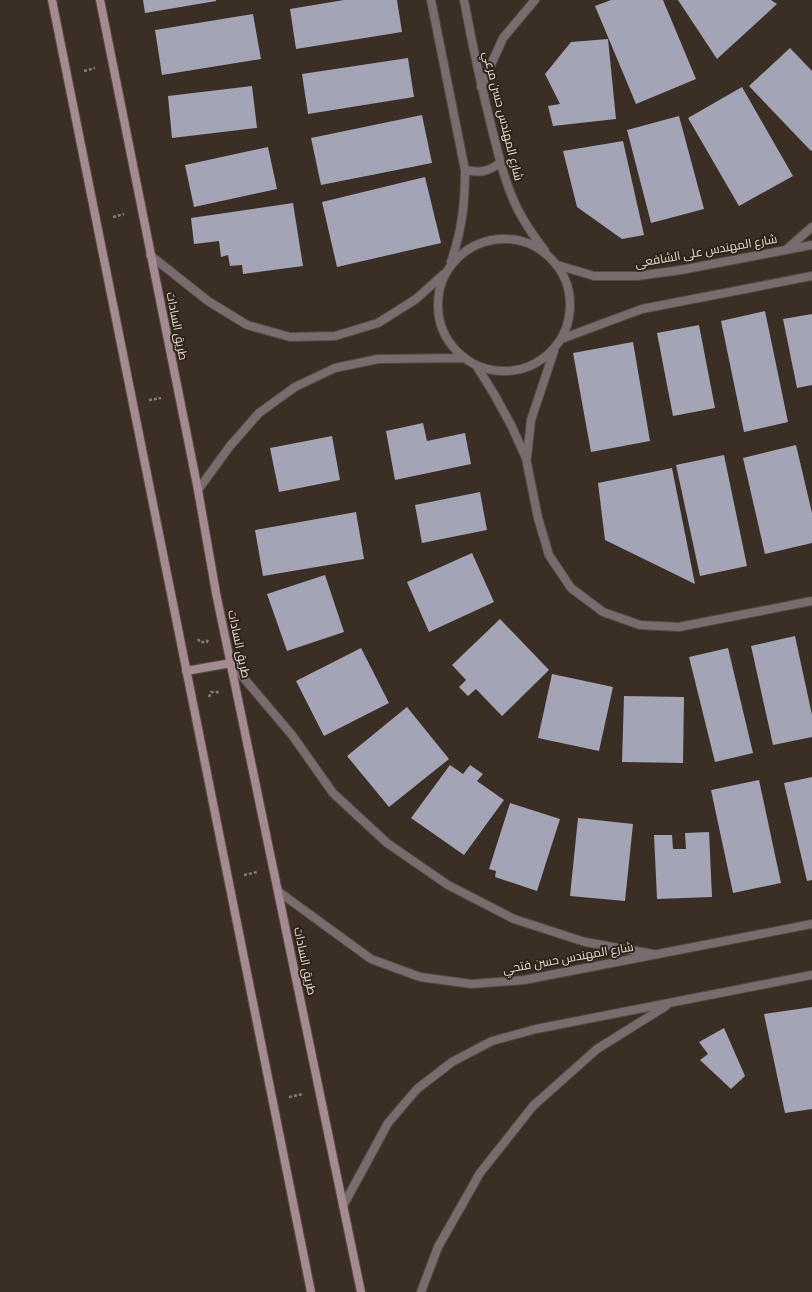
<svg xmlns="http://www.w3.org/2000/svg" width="812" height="1292" font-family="'Source Serif 4',Cairo,serif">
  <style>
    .building { fill: #a3a4b6 }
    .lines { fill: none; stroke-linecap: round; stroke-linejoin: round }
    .street-casing { stroke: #574a41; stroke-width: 10 }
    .secondary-casing { stroke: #574a41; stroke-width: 10 }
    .path { stroke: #887d74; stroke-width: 2.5; stroke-dasharray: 3 2; stroke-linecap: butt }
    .street { stroke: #7a6b6f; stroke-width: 8 }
    .secondary { stroke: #a38b91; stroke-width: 8 }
    .labels { text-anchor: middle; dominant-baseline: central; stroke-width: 4; stroke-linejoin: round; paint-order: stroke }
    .street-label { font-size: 12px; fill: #e7dfd8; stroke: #30241a }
  </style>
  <rect width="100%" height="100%" fill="#3b2e24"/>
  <path class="building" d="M143,0H216V1L145,13Z
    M344,0H397L402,32L296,49L290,9Z
    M611,0H663L696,79L636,104L595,6Z
    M678,0H771L777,4L717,59Z
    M253,14L261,59L162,75L155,30Z
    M608,39L616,119L553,126L548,106L560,104L545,74L571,42Z
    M790,48L812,71V150L811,151L749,86Z
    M408,58L414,97L308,114L302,74Z
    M252,86L257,128L172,138L168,96Z
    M742,87L793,176L739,206L688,118Z
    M422,115L432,163L321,185L311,138Z
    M679,116L704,209L651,223L627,130Z
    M623,141L644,235L622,239L577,207L563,151Z
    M268,147L277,189L194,207L185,165Z
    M425,177L441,243L337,267L322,202Z
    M293,203L303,266L243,274L242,265L230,266L228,255L221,257L219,241L194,244L191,218Z
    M765,311L788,422L744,432L721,321Z
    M812,314V385L797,388L783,319Z
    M699,325L715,408L673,416L657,333Z
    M633,342L650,441L591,452L573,353Z
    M423,423L427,441L465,433L471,464L395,480L386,431Z
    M332,436L340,480L279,492L270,448Z
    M796,445L812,513V543L765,554L743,458Z
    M724,455L747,566L700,576L676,465Z
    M672,468L695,584L605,540L598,483Z
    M480,492L487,530L422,543L415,505Z
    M356,512L364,559L263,576L255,530Z
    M472,553L494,602L429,632L407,582Z
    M325,575L344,632L287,651L267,594Z
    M500,619L549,670L502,716L476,689L468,696L459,687L466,680L452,665Z
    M795,636L812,715V737L773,745L751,646Z
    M361,648L389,703L324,736L296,681Z
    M728,648L753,753L715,762L689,657Z
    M552,674L613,687L599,751L538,738Z
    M624,696L684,697L683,763L622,762Z
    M407,707L449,759L389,807L347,756Z
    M450,765L463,774L470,765L483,774L477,781L504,800L464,855L411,818Z
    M812,777V880L807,881L784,783Z
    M759,780L781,883L733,893L711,790Z
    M510,803L560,819L537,891L495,877L496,871L489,869Z
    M578,818L633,824L625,901L570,896Z
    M709,832L712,897L657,899L654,835H672L673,849H686L685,833Z
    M812,1007V1109L785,1113L764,1014Z
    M724,1028L745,1076L731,1089L700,1060L708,1054L699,1042Z"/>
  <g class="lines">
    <defs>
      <path id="street" d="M431,0L465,170C465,204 462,230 451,262
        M464,0C472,43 481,86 492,129C499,157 505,184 518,210C526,225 535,238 545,251
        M481,87L503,38L535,0
        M465,170C481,173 487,172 500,163
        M438 305a66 66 0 1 1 132 0a66 66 0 1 1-132 0Z
        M787,249L812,227
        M150,255L208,301L247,325L290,337L335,336L378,323L416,299L444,274
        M557,265L594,276H637L681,270L812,245
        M561,339L642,309L812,276
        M476,365L494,394L511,425L526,458L538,518L549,555L571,588L603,612L640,625L679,627L812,601
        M527,457L531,420L554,351
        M198,490L230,446L259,413L295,387L335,368L378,359L464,358
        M231,663L292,735L333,793L387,843L448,885L514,919L585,942L653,954
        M279,892L371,959L420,977L472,984L524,980L812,924
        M343,1206L388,1123L417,1089L452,1062L492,1041L536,1029L812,975
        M421,1292L438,1247L480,1173L533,1106L597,1049L666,1006"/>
      <path id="secondary" d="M52,0L311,1292
        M100,0L198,490L216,593L361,1292
        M186,671L231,663"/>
    </defs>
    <use href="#street" class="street-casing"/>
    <use href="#secondary" class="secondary-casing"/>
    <path class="path" d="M84,71L95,68
      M113,217L124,214
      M149,400L161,398
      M198,639L200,642H207L208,638
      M209,697L211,692H217L220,693
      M244,875L257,872
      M289,1097L303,1094"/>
    <use href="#street" class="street"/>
    <use href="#secondary" class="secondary"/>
  </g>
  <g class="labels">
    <g class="street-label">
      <text transform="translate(503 116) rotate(76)">شارع المهندس حسن مرعي</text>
      <text transform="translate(706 251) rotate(-10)">شارع المهندس على الشافعى</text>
      <text transform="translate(177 326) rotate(79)">طريق السادات</text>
      <text transform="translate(239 644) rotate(78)">طريق السادات</text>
      <text transform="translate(568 958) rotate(-10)">شارع المهندس حسن فتحي</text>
      <text transform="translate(305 961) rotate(78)">طريق السادات</text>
    </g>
  </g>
</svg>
